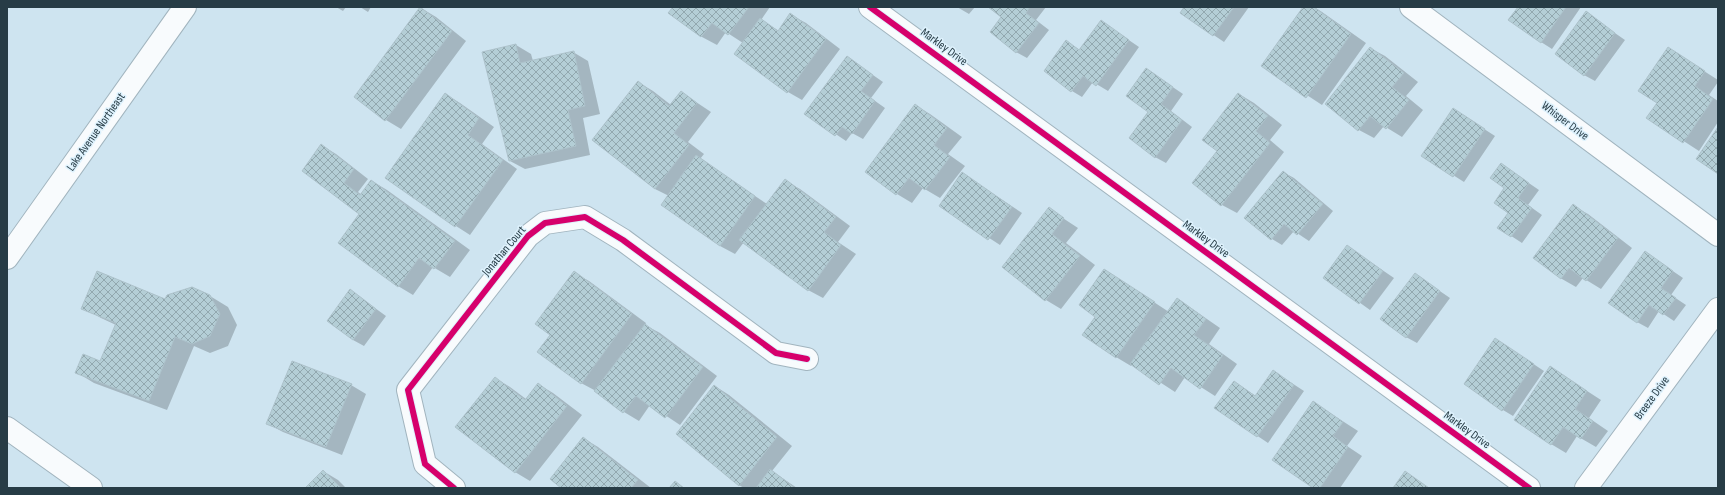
<svg xmlns="http://www.w3.org/2000/svg" width="1725" height="495" font-family="'Sofia Sans Condensed',sans-serif">
  <style>
    .shadow { fill: #0003 }
    .building { fill: url(#building-cross-hatch); stroke: #adc2cb }
    .lines { fill: none; stroke-linecap: round; stroke-linejoin: round }
    .street-casing { stroke: #a1b4be; stroke-width: 24 }
    .secondary-casing { stroke: #a1b4be; stroke-width: 24 }
    .street { stroke: #f8fbfd; stroke-width: 22 }
    .secondary { stroke: #f8fbfd; stroke-width: 22 }
    .cycleway-casing { stroke: #def2fd; stroke-width: 8 }
    .cycleway { stroke: #d6006c; stroke-width: 6 }
    .labels { text-anchor: middle; dominant-baseline: central; stroke-width: 3; stroke-linejoin: round; paint-order: stroke }
    .street-label { font-size: 12px; fill: #273c46; stroke: #def2fd }
  </style>
  <defs>
    <pattern id="building-cross-hatch" width="8" height="8" patternUnits="userSpaceOnUse"><rect width="8" height="8" fill="#b4ced6"/><path d="M0 0l8 8M0 8l8-8" fill="none" stroke="#92a8af"/></pattern>
  </defs>
  <rect width="100%" height="100%" fill="#cee4f0"/>
  <path class="shadow" d="M336,7H346L343,11Z
    M360,7H371L368,12Z
    M674,7H770L761,20L779,31L791,15L806,23L840,49L802,100L788,92L743,43L726,32L717,45L702,37L670,13Z
    M957,7H975L969,14Z
    M989,7H1046L1036,20L1049,30L1027,58L1016,52L1002,17Z
    M1185,7H1249L1224,42L1181,13Z
    M1304,7H1314L1322,12L1366,43L1322,105L1263,66Z
    M1519,7H1581L1552,49L1541,42Z
    M421,8L436,17L466,41L401,129L386,120L355,96Z
    M1586,13L1625,40L1595,81L1584,75Z
    M1101,21L1139,47L1108,91L1093,82L1082,97L1072,91L1066,41L1080,50Z
    M516,45L531,54L533,61L573,52L588,61L600,114L583,118L590,155L525,169L510,161Z
    M1370,48L1385,56L1418,82L1406,96L1423,110L1402,137L1384,126L1374,138L1359,130Z
    M1668,48L1718,80V82L1709,95L1718,101V122L1699,151L1648,118L1658,103Z
    M847,57L883,82L871,98L885,108L863,139L852,133L846,141L806,114Z
    M1146,69L1183,94L1171,111L1192,127L1166,163L1155,157L1149,112Z
    M638,82L653,91L671,105L681,92L711,112L688,142L704,154L700,159L767,204L785,181L800,189L850,226L838,242L856,254L823,298L808,290L744,242L735,254L720,246L663,205L669,196L655,189L593,140Z
    M445,94L460,103L494,127L482,144L517,169L470,235L456,226L386,178Z
    M1239,94L1254,103L1282,125L1270,140L1284,152L1237,213L1222,205L1218,151Z
    M915,105L930,114L962,137L948,154L965,166L940,198L923,188L912,203L897,194L866,171Z
    M1464,116L1495,136L1464,182L1423,156Z
    M321,145L336,154L368,179L358,192L362,195L372,181L387,190L470,250L450,277L433,267L413,295L398,286L361,214Z
    M1502,165L1539,190L1528,205L1542,215L1522,243L1499,228L1509,213Z
    M1283,172L1294,178L1333,211L1309,241L1294,231L1282,245L1272,239Z
    M963,174L1022,213L1000,245L940,206Z
    M1573,206L1588,214L1632,248L1601,289L1583,278L1576,287L1562,279L1535,258Z
    M1049,209L1078,228L1066,243L1095,265L1061,309L1046,300L1004,267Z
    M1347,246L1394,278L1370,310L1324,277Z
    M1645,252L1683,278L1671,295L1686,305L1674,321L1659,311L1648,328L1637,322Z
    M1105,270L1169,312L1178,299L1220,328L1209,344L1237,364L1215,396L1185,377L1175,392L1132,364L1131,366L1116,357L1097,316Z
    M574,273L589,281L646,323L645,325L660,333L717,376L680,425L650,405L639,421L624,412L596,391L581,383L551,334Z
    M1415,274L1450,298L1417,343L1406,337Z
    M350,290L386,316L364,346L353,340Z
    M210,296L228,307L237,325L228,346L210,353L194,346L167,410L94,383L76,372L100,362L116,325L101,318L83,308Z
    M1496,339L1544,371L1513,416L1503,410Z
    M1550,367L1601,400L1589,418L1608,431L1596,447L1577,436L1566,453L1551,444Z
    M495,378L510,387L526,399L538,384L553,393L582,415L530,481L515,472Z
    M1284,378L1304,391L1268,443L1216,408L1234,382L1256,396Z
    M351,385L366,394L342,455L283,432L268,424Z
    M715,386L729,395L792,446L772,471L797,488H744L739,485Z
    M1313,402L1358,431L1347,446L1362,456L1340,488H1315Z
    M583,438L598,447L651,488H563Z
    M323,471L338,480L346,488H307Z"/>
  <path class="building" d="M420,7L452,31L385,121L354,97Z
    M673,7H749L728,35L712,23L701,37L668,13Z
    M988,7H1030L1026,13L1039,23L1016,53L990,32L1001,17Z
    M1184,7H1234L1213,36L1180,13Z
    M1303,7H1314L1351,34L1306,98L1261,66Z
    M1518,7H1566L1541,43L1508,20Z
    M1586,11L1615,33L1584,76L1555,54Z
    M790,13L826,39L787,93L734,54L760,18L778,31Z
    M1101,20L1129,40L1096,86L1083,76L1071,92L1044,71L1066,40L1079,50Z
    M516,44L520,63L574,51L585,106L568,110L576,146L509,161L482,52Z
    M1370,47L1404,73L1392,87L1409,100L1386,129L1370,116L1358,131L1325,104Z
    M1668,47L1705,71L1695,86L1713,99L1683,143L1646,118L1657,103L1638,91Z
    M847,56L873,75L861,91L875,101L852,134L842,127L835,136L804,114Z
    M1146,68L1173,87L1161,104L1182,120L1155,158L1129,138L1148,112L1126,96Z
    M638,81L669,106L681,91L697,103L674,133L689,145L655,189L592,140Z
    M445,93L479,118L468,135L503,160L455,227L385,178Z
    M1238,93L1268,116L1256,131L1270,143L1221,206L1192,183L1217,151L1202,140Z
    M915,104L947,128L934,145L950,157L925,190L909,178L896,195L865,172Z
    M1453,108L1485,129L1453,177L1421,156Z
    M1718,127V174L1696,159Z
    M321,144L354,169L344,183L360,195L371,180L455,241L434,269L419,258L398,287L338,243L359,214L302,171Z
    M696,155L755,196L720,246L661,205Z
    M1501,163L1529,183L1518,198L1532,208L1511,237L1497,228L1508,213L1494,203L1504,188L1490,178Z
    M1283,171L1323,204L1297,235L1284,224L1271,240L1244,218Z
    M962,172L1012,207L988,240L939,206Z
    M785,179L836,217L824,232L841,245L808,291L739,240Z
    M1573,204L1618,238L1586,281L1569,268L1561,279L1533,258Z
    M1049,207L1064,218L1052,234L1080,256L1045,301L1002,267Z
    M1347,245L1383,271L1359,304L1323,278Z
    M1645,251L1673,271L1661,288L1676,298L1663,315L1649,305L1637,323L1608,303Z
    M1104,269L1155,302L1116,358L1082,335L1095,317L1079,305Z
    M97,271L165,299L167,295L192,287L210,295L220,314L210,336L192,344L175,337L149,401L75,373L83,354L100,361L116,323L81,309Z
    M574,271L632,314L581,384L537,352L550,335L535,324Z
    M1415,273L1440,291L1406,338L1380,319Z
    M350,289L376,309L353,340L327,321Z
    M1177,298L1206,319L1194,335L1223,355L1200,389L1171,368L1159,385L1130,364Z
    M645,324L703,367L665,418L636,396L623,413L594,391Z
    M1495,338L1534,364L1502,411L1464,384Z
    M292,361L352,384L326,447L266,424Z
    M1550,366L1587,391L1575,409L1593,421L1581,439L1563,427L1551,445L1514,420Z
    M1273,370L1294,385L1257,437L1214,408L1234,381L1255,396Z
    M495,377L525,400L538,383L567,406L515,473L455,427Z
    M714,385L777,437L739,486L676,434Z
    M1313,401L1343,422L1333,436L1348,447L1320,488H1313L1272,460Z
    M583,437L638,480L631,488H561L550,479Z
    M770,469L795,488H756Z
    M323,470L341,488H305Z
    M1405,471L1429,488H1393Z
    M675,481L684,488H669Z"/>
  <g class="lines">
    <defs>
      <path id="street" d="M870,7L1529,488
        M1411,7L1718,235
        M454,488L425,464L408,390L528,236L545,223L585,217L623,240L776,353L807,359
        M1586,488L1718,309"/>
      <path id="secondary" d="M7,258L185,7
        M7,428L91,488"/>
    </defs>
    <use href="#street" class="street-casing"/>
    <use href="#secondary" class="secondary-casing"/>
    <use href="#street" class="street"/>
    <use href="#secondary" class="secondary"/>
    <defs>
      <path id="cycleway" d="M870,7L1529,488
        M454,488L425,464L408,390L528,236L545,223L585,217L623,240L776,353L807,359"/>
    </defs>
    <use href="#cycleway" class="cycleway-casing"/>
    <use href="#cycleway" class="cycleway"/>
  </g>
  <g class="labels">
    <g class="street-label">
      <text transform="translate(944 47) rotate(36)">Markley Drive</text>
      <text transform="translate(1565 121) rotate(37)">Whisper Drive</text>
      <text transform="translate(96 132) rotate(-55)">Lake Avenue Northeast</text>
      <text transform="translate(1206 239) rotate(36)">Markley Drive</text>
      <text transform="translate(504 251) rotate(-50)">Jonathan Court</text>
      <text transform="translate(1652 398) rotate(-54)">Breeze Drive</text>
      <text transform="translate(1467 430) rotate(36)">Markley Drive</text>
    </g>
  </g>
  <rect width="1725" height="495" fill="none" stroke="#273c46" stroke-width="16"/>
</svg>
